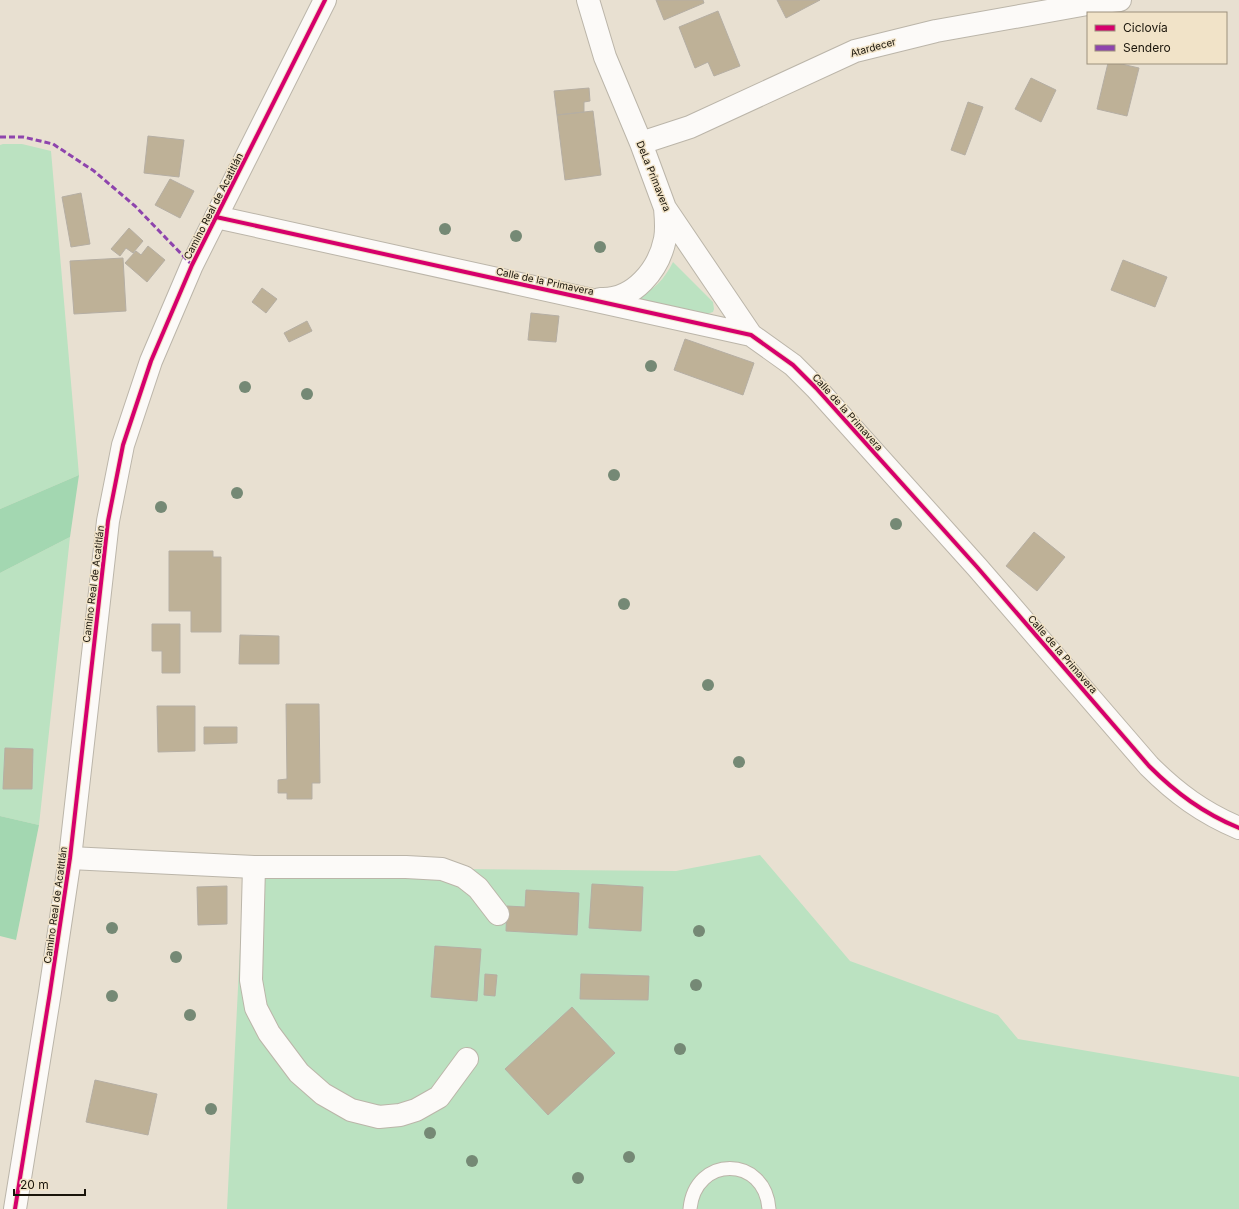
<svg xmlns="http://www.w3.org/2000/svg" width="1239" height="1209" font-family="Inter,sans-serif">
  <style>
    .green { fill: #bbe2c1 }
    .forest { fill: #a3d7b1 }
    .building { fill: #beb197; stroke: #b5aea3 }
    .lines { fill: none; stroke-linecap: round; stroke-linejoin: round }
    .service-casing { stroke: #bbb5a9; stroke-width: 15 }
    .minor-casing { stroke: #bbb5a9; stroke-width: 24 }
    .secondary-casing { stroke: #bbb5a9; stroke-width: 24 }
    .service { stroke: #fcfaf8; stroke-width: 13 }
    .minor { stroke: #fcfaf8; stroke-width: 22 }
    .secondary { stroke: #fcfaf8; stroke-width: 22 }
    .quiet { stroke: #8e44ad; stroke-width: 3; stroke-dasharray: 6 3; stroke-linecap: butt }
    .cycleway-casing { stroke: #f1e3c8; stroke-width: 6 }
    .cycleway { stroke: #d6006c; stroke-width: 4 }
    .tree { fill: #758975 }
    .labels { text-anchor: middle; dominant-baseline: central; stroke-width: 3; stroke-linejoin: round; paint-order: stroke }
    .street-label { font-size: 10px; fill: #19140a; stroke: #f1e3c8 }
  </style>
  <rect width="100%" height="100%" fill="#e8e0d1"/>
  <path class="green" d="M3,144H22L51,151L79,475L0,509V145Z
    M673,262L713,302L714,309L713,312L707,314L636,298C654,290 664,280 673,262Z
    M70,537L39,825L0,816V573Z
    M760,855L850,961L998,1015L1018,1039L1239,1077V1209H227L244,867L676,871Z"/>
  <path class="forest" d="M79,475L70,537L0,573V509Z
    M0,816L39,825L16,940L0,936Z"/>
  <path class="building" d="M656,0H703L704,3L664,20Z
    M777,0H820L786,18Z
    M718,11L740,66L714,76L708,62L695,68L679,27Z
    M1108,63H1117L1139,68L1127,116L1097,109Z
    M1031,78L1056,90L1041,122L1015,109Z
    M589,88L590,101L584,102V112L557,115L554,91Z
    M968,102L983,107L965,155L951,150Z
    M593,111L601,175L565,180L557,115Z
    M148,136L184,140L179,177L144,173Z
    M170,179L194,191L180,218L155,205Z
    M81,193L90,244L71,247L62,197Z
    M129,228L143,241L133,253L126,248L120,256L111,249Z
    M148,246L165,260L147,282L125,263L136,251L141,255Z
    M123,258L126,311L74,314L70,261Z
    M1123,260L1167,277L1155,307L1111,290Z
    M262,288L277,299L266,313L252,302Z
    M531,313L559,316L556,342L528,340Z
    M307,321L312,331L289,342L284,333Z
    M685,339L754,363L743,395L674,370Z
    M1034,532L1065,557L1037,591L1006,566Z
    M169,551H213V557H221V632H191V611H169Z
    M152,624H180V673H162V651H152Z
    M240,635L279,636V664H239Z
    M286,704H319L320,783H312V799H287V793H278V780L287,779Z
    M157,706H195V751L158,752Z
    M204,727H237V743L204,744Z
    M5,748L33,749L32,789H3Z
    M592,884L643,887L641,931L589,928Z
    M227,886V924L198,925L197,887Z
    M526,890L579,893L577,935L506,931L507,906L525,907Z
    M435,946L481,949L477,1001L431,997Z
    M485,974L497,975L495,996L484,995Z
    M581,974L649,976L648,1000L580,999Z
    M572,1007L615,1053L548,1115L505,1069Z
    M95,1080L157,1094L148,1135L86,1122Z"/>
  <g class="lines">
    <defs>
      <path id="service" d="M690,1209C695,1155 765,1155 769,1209"/>
      <path id="minor" d="M588,0L605,57L641,143L665,208L751,335
        M641,143L690,127L855,51L936,31L1093,3L1120,0
        M216,217L751,335L793,365L816,388L977,567L1149,766C1176,793 1203,813 1239,828
        M600,299C634,301 659,269 665,239C667,229 666,219 665,208
        M70,858L254,867H406L442,869L464,877L478,888L498,914
        M254,867L251,980L256,1008L269,1033L299,1073L323,1094L351,1110L379,1117L400,1115L416,1110L439,1097L467,1059"/>
      <path id="secondary" d="M15,1209L50,992L70,858L108,521L123,445L151,361L192,265L325,0"/>
    </defs>
    <use href="#service" class="service-casing"/>
    <use href="#minor" class="minor-casing"/>
    <use href="#secondary" class="secondary-casing"/>
    <use href="#service" class="service"/>
    <use href="#minor" class="minor"/>
    <use href="#secondary" class="secondary"/>
    <path class="quiet" d="M0,137H23L53,144L94,171L135,206L192,265"/>
    <defs>
      <path id="cycleway" d="M216,217L751,335L793,365L816,388L977,567L1149,766C1176,793 1203,813 1239,828
        M15,1209L50,992L70,858L108,521L123,445L151,361L192,265L325,0"/>
    </defs>
    <use href="#cycleway" class="cycleway-casing"/>
    <use href="#cycleway" class="cycleway"/>
  </g>
  <g class="tree">
    <circle cx="445" cy="229" r="6"/>
    <circle cx="516" cy="236" r="6"/>
    <circle cx="600" cy="247" r="6"/>
    <circle cx="651" cy="366" r="6"/>
    <circle cx="245" cy="387" r="6"/>
    <circle cx="307" cy="394" r="6"/>
    <circle cx="614" cy="475" r="6"/>
    <circle cx="237" cy="493" r="6"/>
    <circle cx="161" cy="507" r="6"/>
    <circle cx="896" cy="524" r="6"/>
    <circle cx="624" cy="604" r="6"/>
    <circle cx="708" cy="685" r="6"/>
    <circle cx="739" cy="762" r="6"/>
    <circle cx="112" cy="928" r="6"/>
    <circle cx="699" cy="931" r="6"/>
    <circle cx="176" cy="957" r="6"/>
    <circle cx="696" cy="985" r="6"/>
    <circle cx="112" cy="996" r="6"/>
    <circle cx="190" cy="1015" r="6"/>
    <circle cx="680" cy="1049" r="6"/>
    <circle cx="211" cy="1109" r="6"/>
    <circle cx="430" cy="1133" r="6"/>
    <circle cx="629" cy="1157" r="6"/>
    <circle cx="472" cy="1161" r="6"/>
    <circle cx="578" cy="1178" r="6"/>
  </g>
  <g class="labels">
    <g class="street-label">
      <text transform="translate(873 47) rotate(-15)">Atardecer</text>
      <text transform="translate(654 176) rotate(68)">DeLa Primavera</text>
      <text transform="translate(213 206) rotate(-63)">Camino Real de Acatitlán</text>
      <text transform="translate(545 281) rotate(12)">Calle de la Primavera</text>
      <text transform="translate(848 412) rotate(48)">Calle de la Primavera</text>
      <text transform="translate(93 584) rotate(-83)">Camino Real de Acatitlán</text>
      <text transform="translate(1063 654) rotate(49)">Calle de la Primavera</text>
      <text transform="translate(55 905) rotate(-82)">Camino Real de Acatitlán</text>
    </g>
  </g>
  <rect x="1087" y="12" width="140" height="52" fill="#f1e3c8" stroke="#9b907c"/>
  <rect x="1095" y="25" width="20" height="6" fill="#d6006c" stroke="#9b907c"/>
  <text x="1123" y="32" font-size="12" fill="#19140a">Ciclovía</text>
  <rect x="1095" y="45" width="20" height="6" fill="#8e44ad" stroke="#9b907c"/>
  <text x="1123" y="52" font-size="12" fill="#19140a">Sendero</text>
  <path d="M14 1189v6h71v-6" fill="none" stroke="#19140a" stroke-width="2"/>
  <text x="20" y="1189" font-size="12" fill="#19140a" stroke="#f1e3c8" stroke-width="3" paint-order="stroke">20 m</text>
</svg>
